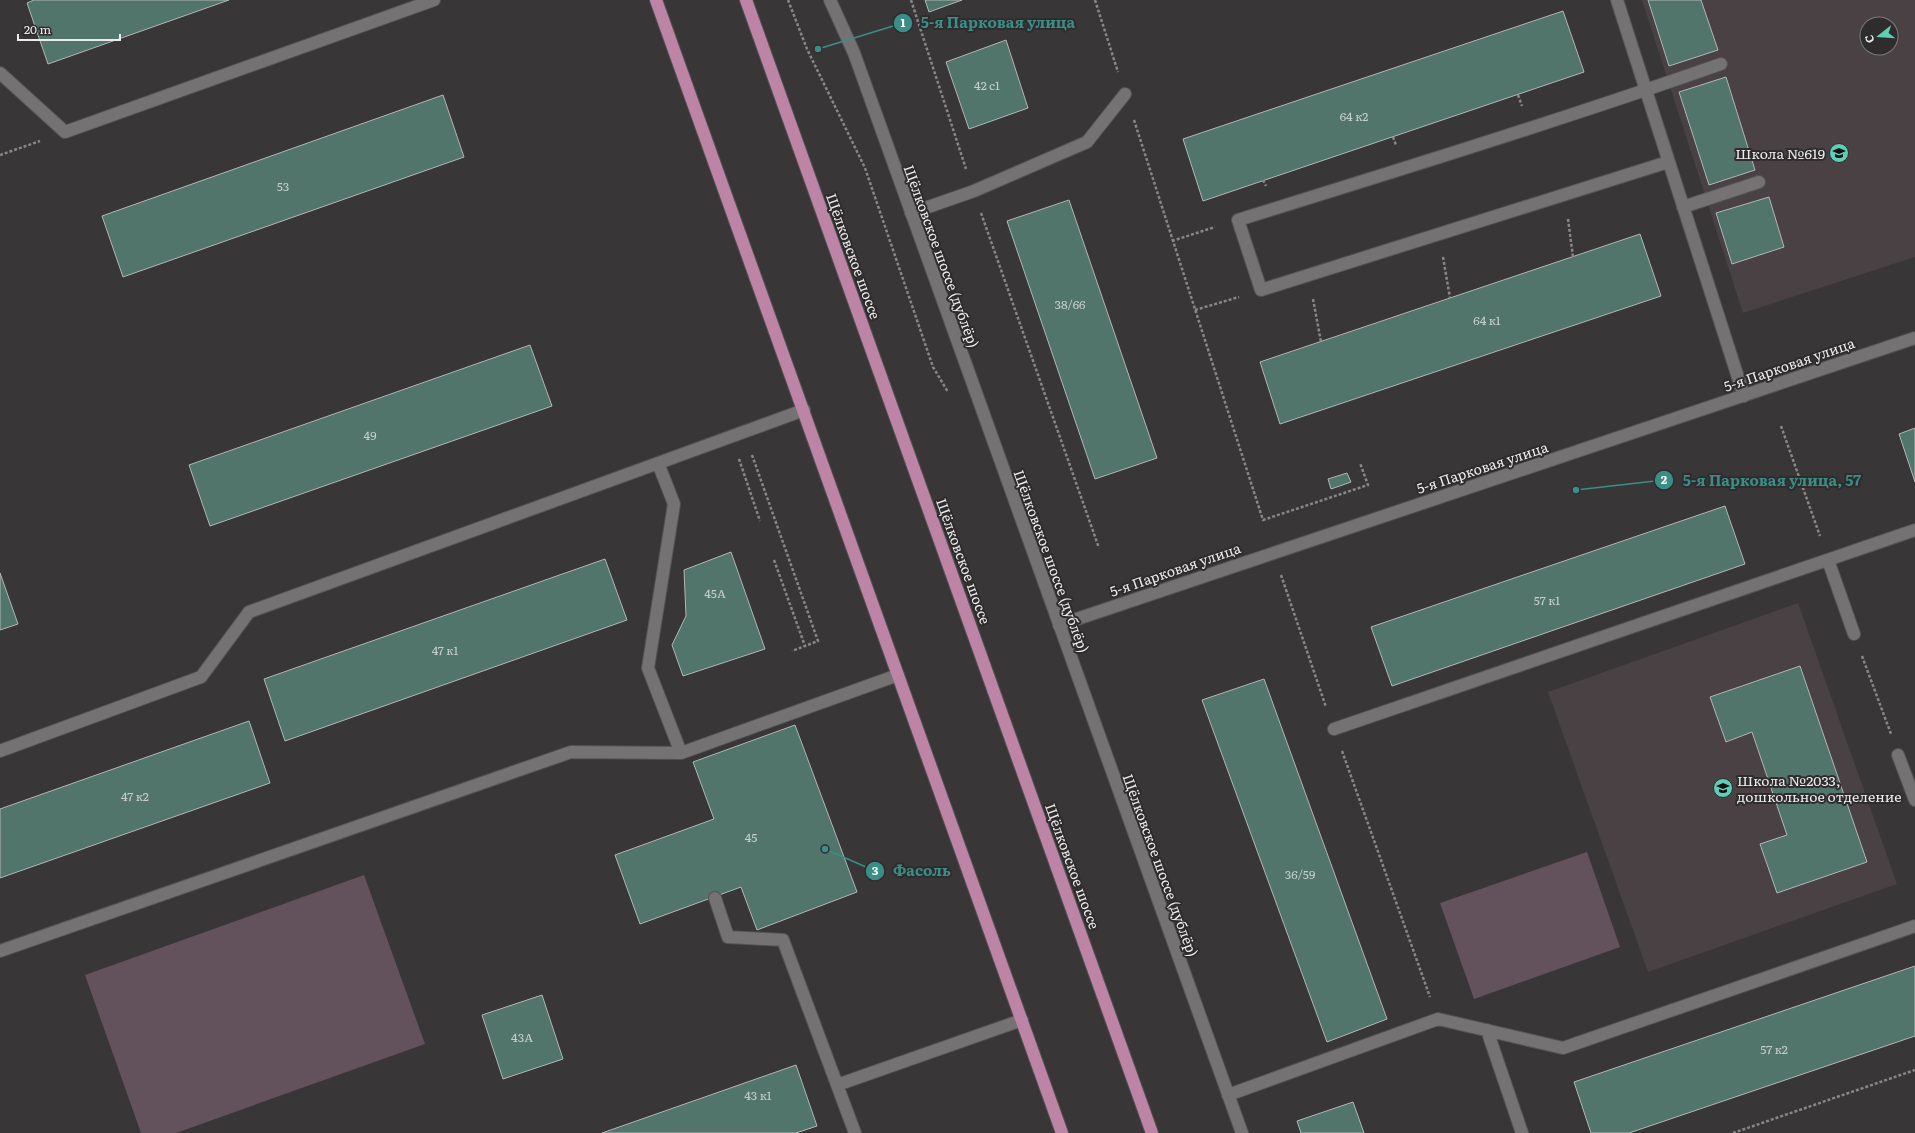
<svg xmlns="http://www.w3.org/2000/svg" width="1915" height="1133" font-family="Literata,serif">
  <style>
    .built { fill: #4a4145; fill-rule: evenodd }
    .green { fill: #63515b }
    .building { fill: #51746b; stroke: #b3b7b6 }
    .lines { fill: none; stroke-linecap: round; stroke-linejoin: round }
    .lane-casing { stroke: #555355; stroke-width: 14 }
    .street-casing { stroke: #555355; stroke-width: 14 }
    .secondary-casing { stroke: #555355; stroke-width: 14 }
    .primary-casing { stroke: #555355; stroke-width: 14 }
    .path { stroke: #888688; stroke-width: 2.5; stroke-dasharray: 3 2; stroke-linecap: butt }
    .lane { stroke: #757274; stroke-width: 12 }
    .street { stroke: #757274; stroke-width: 12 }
    .secondary { stroke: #757274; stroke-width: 12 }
    .primary { stroke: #be84a6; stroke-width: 12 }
    .labels { text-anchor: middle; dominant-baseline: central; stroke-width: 4; stroke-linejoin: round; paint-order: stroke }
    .number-label { font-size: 12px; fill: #c6cecc }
    .poi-label { font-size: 14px; fill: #edeced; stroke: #2f2c2d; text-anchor: end }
    .street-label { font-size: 14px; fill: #edeced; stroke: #2f2c2d }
    .leader { fill: none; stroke: #3b8e87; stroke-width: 1.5 }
    .callout-dot { fill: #3b8e87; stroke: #2f2c2d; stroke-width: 1.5 }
    .mark-label { font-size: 12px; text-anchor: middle; font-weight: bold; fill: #fff }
    .callout-label { font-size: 15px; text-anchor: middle; font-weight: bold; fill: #3b8e87; stroke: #2f2c2d; stroke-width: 4; stroke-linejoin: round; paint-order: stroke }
  </style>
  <rect width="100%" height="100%" fill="#393638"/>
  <path class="built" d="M1642,0H1915V257L1743,313ZM1867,24H1891V48H1867Z
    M1798,603L1897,884L1648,972L1548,692Z"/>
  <path class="green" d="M1587,852L1620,947L1474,999L1440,903Z
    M364,875L425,1044L176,1133H141L85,975Z"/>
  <path class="building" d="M34,0H229L48,64L27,3Z
    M925,0H962L929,12Z
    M1648,0H1701L1718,50L1669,66Z
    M1563,11L1584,72L1203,201L1183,139Z
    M1006,40L1028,108L969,129L946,62Z
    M1726,77L1755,170L1709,185L1679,92Z
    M443,95L464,157L123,277L102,216Z
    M1769,197L1784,247L1732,264L1716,213Z
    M1069,200L1157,458L1095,479L1007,221Z
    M1640,234L1661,296L1280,424L1260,362Z
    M530,345L552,406L210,526L189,465Z
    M1915,428V482L1899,434Z
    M1347,473L1351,482L1331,489L1328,479Z
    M1725,506L1745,564L1392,686L1371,627Z
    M731,552L765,649L683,676L672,645L686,616L684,570Z
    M605,559L627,620L285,741L264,679Z
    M0,573L18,624L0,630Z
    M1800,666L1867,862L1777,893L1760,844L1787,835L1752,732L1726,742L1710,697Z
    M1264,679L1387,1019L1327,1042L1202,700Z
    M249,721L270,783L0,878V809Z
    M795,725L857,892L757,930L741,887L640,924L615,855L714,819L693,762Z
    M1915,966V1036L1629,1133H1591L1574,1082Z
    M542,995L563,1059L503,1079L482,1015Z
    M796,1065L817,1126L796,1133H602Z
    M1353,1102L1364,1133H1301L1297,1121Z"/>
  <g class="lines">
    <defs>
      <path id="lane" d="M1617,0L1744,396
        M0,73L65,132L434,0
        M1668,162L1261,290L1238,220C1399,170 1561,120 1721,64
        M1683,207L1759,182
        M911,213L974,191L1087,142L1125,94
        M658,463L674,504L648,668L681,753
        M1828,560L1854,634
        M1334,729L1915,530
        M0,751L201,677L249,612L804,410
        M1898,755L1915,800
        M715,898L728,937L783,940L855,1133
        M0,951L571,752L681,753L898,675
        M1487,1030L1522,1133
        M837,1085L1022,1020
        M1228,1095L1438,1019L1563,1048L1915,926"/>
      <path id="street" d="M1059,625L1915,338"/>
      <path id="secondary" d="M830,0L854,53L1242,1133"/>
      <path id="primary" d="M656,0L1062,1133
        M746,0L1152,1133"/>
    </defs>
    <use href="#lane" class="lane-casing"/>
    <use href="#street" class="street-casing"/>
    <use href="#secondary" class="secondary-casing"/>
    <use href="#primary" class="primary-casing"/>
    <path class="path" d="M788,0L807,49L865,168L933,367L948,392
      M911,0L966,169
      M1095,0L1118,72
      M1518,95L1522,106
      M1134,120L1263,520L1368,485L1360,463
      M1393,137L1396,145
      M0,155L40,141
      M1263,180L1266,186
      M981,213L1099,548
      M1568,219L1573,257
      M1172,241L1215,227
      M1443,257L1450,298
      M1313,299L1321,342
      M1195,310L1239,297
      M1781,426L1820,536
      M752,455L818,641L792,651
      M739,459L760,521
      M774,560L805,646
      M1281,575L1326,707
      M1862,656L1891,734
      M1342,751L1430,997
      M1733,1133L1915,1070"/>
    <use href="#lane" class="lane"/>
    <use href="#street" class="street"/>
    <use href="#secondary" class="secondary"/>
    <use href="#primary" class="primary"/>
  </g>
  <defs>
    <symbol id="school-disc" viewBox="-11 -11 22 22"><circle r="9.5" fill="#5eceb7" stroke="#2f2c2d"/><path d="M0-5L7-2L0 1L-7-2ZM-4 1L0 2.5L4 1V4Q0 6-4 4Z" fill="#111"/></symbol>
  </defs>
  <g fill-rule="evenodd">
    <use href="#school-disc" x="1828" y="142" width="22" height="22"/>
    <use href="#school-disc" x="1712" y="777" width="22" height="22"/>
  </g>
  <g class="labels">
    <g class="number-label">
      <text x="987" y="85">42 с1</text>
      <text x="1354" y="116">64 к2</text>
      <text x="283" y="186">53</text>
      <text x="1070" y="304">38/66</text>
      <text x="1487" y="320">64 к1</text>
      <text x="370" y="435">49</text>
      <text x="715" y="593">45А</text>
      <text x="1547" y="600">57 к1</text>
      <text x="445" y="650">47 к1</text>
      <text x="135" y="796">47 к2</text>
      <text x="751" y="837">45</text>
      <text x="1300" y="874">36/59</text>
      <text x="522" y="1037">43А</text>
      <text x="1774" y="1049">57 к2</text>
      <text x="758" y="1095">43 к1</text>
    </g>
    <g class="poi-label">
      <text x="1825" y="153">Школа №619</text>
      <text x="1737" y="780" text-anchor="start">Школа №2033,<tspan x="1737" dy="16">дошкольное отделение</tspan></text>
    </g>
    <g class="street-label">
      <text transform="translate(854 256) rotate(70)">Щёлковское шоссе</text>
      <text transform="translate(942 256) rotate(70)">Щёлковское шоссе (дублёр)</text>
      <text transform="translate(1789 364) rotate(-19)">5-я Парковая улица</text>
      <text transform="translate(1482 467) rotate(-18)">5-я Парковая улица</text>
      <text transform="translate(964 561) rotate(70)">Щёлковское шоссе</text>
      <text transform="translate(1052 561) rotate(70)">Щёлковское шоссе (дублёр)</text>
      <text transform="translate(1175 569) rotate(-19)">5-я Парковая улица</text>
      <text transform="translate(1161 865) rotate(70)">Щёлковское шоссе (дублёр)</text>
      <text transform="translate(1073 866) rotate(70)">Щёлковское шоссе</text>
    </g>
  </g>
  <path class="leader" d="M818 49L903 23M1576 490L1664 480M825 849L875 871"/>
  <g class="callout-dot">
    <circle cx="818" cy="49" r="4"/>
    <circle cx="1576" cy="490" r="4"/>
    <circle cx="825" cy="849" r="4"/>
    <circle cx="903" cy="23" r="10"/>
    <circle cx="1664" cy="480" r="10"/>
    <circle cx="875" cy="871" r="10"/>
  </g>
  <g class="mark-label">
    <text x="903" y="27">1</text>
    <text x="1664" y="484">2</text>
    <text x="875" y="875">3</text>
  </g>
  <g class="callout-label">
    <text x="998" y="28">5-я Парковая улица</text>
    <text x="1772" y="486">5-я Парковая улица, 57</text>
    <text x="922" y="876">Фасоль</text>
  </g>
  <g transform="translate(1879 36) rotate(253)"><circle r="19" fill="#2f2c2d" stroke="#7b797a"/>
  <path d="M0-3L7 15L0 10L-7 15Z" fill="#5eceb7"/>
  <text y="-6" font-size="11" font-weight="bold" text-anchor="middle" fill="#edeced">С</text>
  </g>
  <path d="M18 34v6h102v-6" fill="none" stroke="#edeced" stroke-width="2"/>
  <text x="24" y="34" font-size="12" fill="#edeced" stroke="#2f2c2d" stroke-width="3" paint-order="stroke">20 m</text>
</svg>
